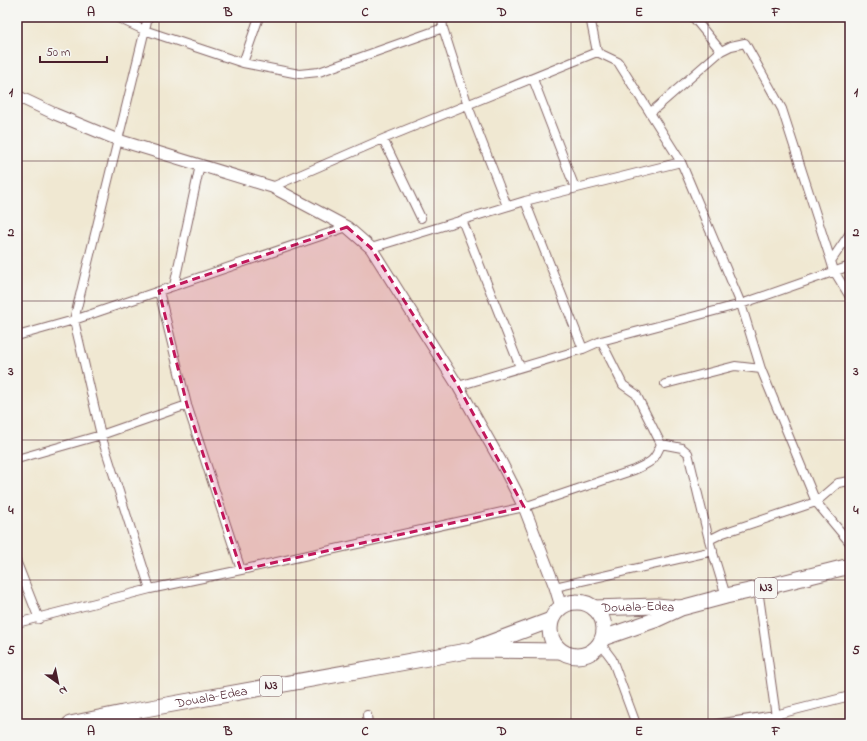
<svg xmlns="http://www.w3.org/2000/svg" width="867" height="741" font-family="'Indie Flower',sans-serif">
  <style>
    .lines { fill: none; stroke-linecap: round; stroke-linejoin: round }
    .street-casing { stroke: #846565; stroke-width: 10 }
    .secondary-casing { stroke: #846565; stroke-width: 13 }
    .highway-casing { stroke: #846565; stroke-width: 17 }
    .street { stroke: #fff; stroke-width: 8 }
    .secondary { stroke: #fff; stroke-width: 11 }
    .highway { stroke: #fff; stroke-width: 15 }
    .marked { fill: #c2185b; fill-opacity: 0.2; stroke: #c2185b; stroke-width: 3; stroke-dasharray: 8 5; stroke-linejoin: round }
    .grid { fill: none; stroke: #4a1f2b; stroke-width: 1; stroke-opacity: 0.55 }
    .labels { text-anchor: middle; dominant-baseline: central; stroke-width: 3; stroke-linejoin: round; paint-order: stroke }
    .shield { fill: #f6f6f2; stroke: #7e6067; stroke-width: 1 }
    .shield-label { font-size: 12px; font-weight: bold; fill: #4a1f2b }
    .street-label { font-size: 13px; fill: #4a1f2b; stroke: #f6f6f2 }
    .neatline { fill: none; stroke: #4a1f2b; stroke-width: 1.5 }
    .grid-label { font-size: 13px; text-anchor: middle; font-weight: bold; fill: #4a1f2b }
  </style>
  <rect width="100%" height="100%" fill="#f6f6f2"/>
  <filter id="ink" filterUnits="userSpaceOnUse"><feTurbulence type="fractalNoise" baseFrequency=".025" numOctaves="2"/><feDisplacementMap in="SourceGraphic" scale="8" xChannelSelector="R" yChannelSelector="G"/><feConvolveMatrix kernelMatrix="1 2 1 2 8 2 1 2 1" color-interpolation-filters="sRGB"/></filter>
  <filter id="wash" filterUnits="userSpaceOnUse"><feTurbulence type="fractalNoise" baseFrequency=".012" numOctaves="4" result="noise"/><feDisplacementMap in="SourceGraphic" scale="16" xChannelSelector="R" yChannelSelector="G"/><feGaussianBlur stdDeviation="0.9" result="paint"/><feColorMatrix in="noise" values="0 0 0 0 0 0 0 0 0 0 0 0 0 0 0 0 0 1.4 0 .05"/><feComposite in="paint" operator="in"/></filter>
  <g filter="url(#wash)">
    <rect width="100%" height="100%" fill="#f0e8d2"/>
  </g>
  <g filter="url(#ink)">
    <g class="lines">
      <defs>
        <path id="street" d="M116,17L144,30L243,63L299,74L319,72L443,28
          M148,17L74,320L101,435L150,589
          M442,17L443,28L468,106L507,206
          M590,17L597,52L618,62L681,162L741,304L761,369L816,502L850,543
          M693,17L721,51
          M243,63L259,17
          M533,79L575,188
          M650,113L721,51L731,46L745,43L782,109L831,261L834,271L850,297
          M383,139L421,218
          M272,187L383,139L597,52
          M525,201L583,349
          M462,220L520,367
          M371,248L525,201L681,162
          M831,261L850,233
          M174,286L200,165
          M159,291L187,405L241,570
          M17,336L74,320L347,227
          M665,384L735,366L761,369
          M458,386L583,349L601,341L741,304L850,266
          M661,444L682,448L688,453L709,540
          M17,459L101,435L187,405
          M17,563L39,619
          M555,587L713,551
          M758,589L777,724
          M726,596L709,540L723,533L816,502L838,483L850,481
          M17,623L150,589L241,570L524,507L634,470C651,462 654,462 661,444L636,394L623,385L601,341
          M600,643L612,659L636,724
          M123,713L126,724
          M367,715L368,724
          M717,724L775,715L850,696"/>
        <path id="secondary" d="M17,96L55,114L118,140L272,187L347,227L371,248L458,386L501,462L524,507L555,587L561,607"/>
        <g id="highway">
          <circle cx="577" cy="629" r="27"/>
          <path id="s1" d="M594,608L656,606L680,608"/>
          <path d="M603,638L655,620L681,608L726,596L758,589L850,566"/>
          <path d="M476,648L551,620"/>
          <path id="s2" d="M70,724L123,713L472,650L559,651"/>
        </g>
      </defs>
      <use href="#street" class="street-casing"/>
      <use href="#secondary" class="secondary-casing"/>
      <use href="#highway" class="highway-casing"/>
      <use href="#street" class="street"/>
      <use href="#secondary" class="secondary"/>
      <use href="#highway" class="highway"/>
    </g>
  </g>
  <path class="marked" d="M347,227L371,248L458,386L524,507L241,570L187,405L159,291Z"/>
  <path class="grid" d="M159,17V724M296,17V724M434,17V724M571,17V724M708,17V724M17,161H850M17,301H850M17,440H850M17,580H850"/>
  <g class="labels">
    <g class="shield">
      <rect x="755" y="578" width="22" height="20" rx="3"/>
      <rect x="260" y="676" width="22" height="20" rx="3"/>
    </g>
    <g class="shield-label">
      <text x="766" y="588">N3</text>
      <text x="271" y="686">N3</text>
    </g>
    <g class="street-label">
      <text stroke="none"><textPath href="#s1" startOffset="44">Douala-Edea</textPath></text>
      <text stroke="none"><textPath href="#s2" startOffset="144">Douala-Edea</textPath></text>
    </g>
  </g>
  <rect width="867" height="741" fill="none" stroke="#f6f6f2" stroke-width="44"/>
  <g transform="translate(58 683) rotate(147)" stroke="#f6f6f2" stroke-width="3" paint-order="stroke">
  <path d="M0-3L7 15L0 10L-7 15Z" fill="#4a1f2b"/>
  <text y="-6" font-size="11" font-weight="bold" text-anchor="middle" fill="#4a1f2b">N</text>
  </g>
  <path d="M40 56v6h67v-6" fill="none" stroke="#4a1f2b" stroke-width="2"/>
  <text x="46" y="56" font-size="12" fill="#4a1f2b" stroke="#f6f6f2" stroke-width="3" paint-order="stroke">50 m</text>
  <rect x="22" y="22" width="823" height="697" class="neatline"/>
  <g class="grid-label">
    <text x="91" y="16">A</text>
    <text x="228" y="16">B</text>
    <text x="365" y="16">C</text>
    <text x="502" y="16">D</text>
    <text x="639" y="16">E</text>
    <text x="776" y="16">F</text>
    <text x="11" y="96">1</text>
    <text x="856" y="96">1</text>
    <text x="11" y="236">2</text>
    <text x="856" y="236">2</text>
    <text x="11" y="375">3</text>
    <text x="856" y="375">3</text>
    <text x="11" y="514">4</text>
    <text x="856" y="514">4</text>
    <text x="11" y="654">5</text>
    <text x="856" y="654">5</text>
    <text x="91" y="735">A</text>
    <text x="228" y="735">B</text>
    <text x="365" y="735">C</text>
    <text x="502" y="735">D</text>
    <text x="639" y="735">E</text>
    <text x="776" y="735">F</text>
  </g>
</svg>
